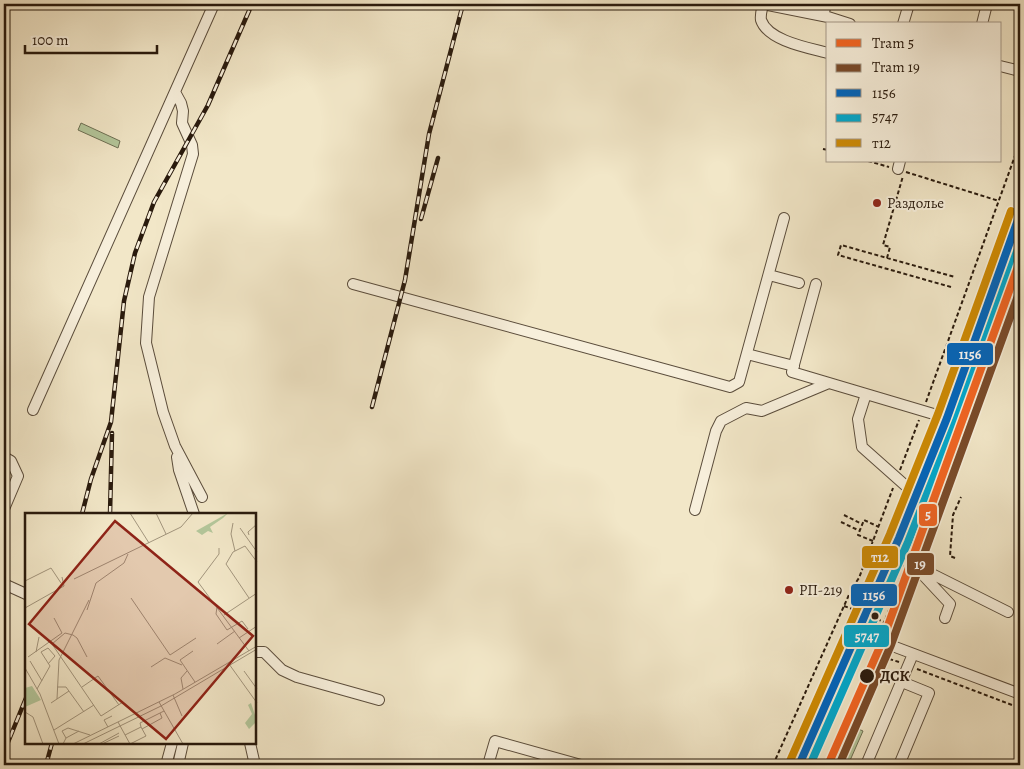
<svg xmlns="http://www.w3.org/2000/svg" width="1024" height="769" font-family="Alegreya,serif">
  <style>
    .green { fill: #b4c79b; stroke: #6e7054 }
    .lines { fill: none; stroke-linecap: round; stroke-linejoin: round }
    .minor-casing { stroke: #5b4d3c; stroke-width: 12 }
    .major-casing { stroke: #291a0d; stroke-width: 15 }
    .path { stroke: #291a0d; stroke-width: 2; stroke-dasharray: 4 2.5; stroke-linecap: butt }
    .minor { stroke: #f7efdb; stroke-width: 10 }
    .major { stroke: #e9c484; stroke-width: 12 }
    .rail-casing { stroke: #291a0d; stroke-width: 4.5 }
    .rail { stroke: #f7efdb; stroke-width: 2.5; stroke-dasharray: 8; stroke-linecap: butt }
    .bus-1-casing { stroke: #f7efdb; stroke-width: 11 }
    .bus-2-casing { stroke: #f7efdb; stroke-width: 11 }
    .bus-3-casing { stroke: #f7efdb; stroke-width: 11 }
    .bus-1 { stroke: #0065bd; stroke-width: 8 }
    .bus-2 { stroke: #00a9ce; stroke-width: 8 }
    .bus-3 { stroke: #ce8a03; stroke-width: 8 }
    .tram-1-casing { stroke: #f7efdb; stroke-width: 11 }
    .tram-2-casing { stroke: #f7efdb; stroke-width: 11 }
    .tram-1 { stroke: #f26522; stroke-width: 8 }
    .tram-2 { stroke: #7a4b2a; stroke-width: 8 }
    .poi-dot { fill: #8f2418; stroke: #f7efdb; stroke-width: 2 }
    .bus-dot { fill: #291a0d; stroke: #f7efdb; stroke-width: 2 }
    .labels { text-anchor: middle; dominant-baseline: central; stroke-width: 4; stroke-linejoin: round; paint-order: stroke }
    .poi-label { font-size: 15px; fill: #291a0d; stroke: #f7efdb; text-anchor: start }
    .stop-label { font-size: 15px; font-weight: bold; fill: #291a0d; stroke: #f7efdb; text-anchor: start }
    .inset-road { fill: none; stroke: #a2957d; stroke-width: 1 }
    .view { fill: #8f2418; fill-opacity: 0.15; stroke: #8f2418; stroke-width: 2.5 }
    .inset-edge { fill: none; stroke: #291a0d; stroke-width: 2.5 }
    .line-badge { stroke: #f7efdb; stroke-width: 2 }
    .badge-label { font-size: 14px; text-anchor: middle; font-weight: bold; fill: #fff }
  </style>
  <rect width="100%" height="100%" fill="#f2e7c8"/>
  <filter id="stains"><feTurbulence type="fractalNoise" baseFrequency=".004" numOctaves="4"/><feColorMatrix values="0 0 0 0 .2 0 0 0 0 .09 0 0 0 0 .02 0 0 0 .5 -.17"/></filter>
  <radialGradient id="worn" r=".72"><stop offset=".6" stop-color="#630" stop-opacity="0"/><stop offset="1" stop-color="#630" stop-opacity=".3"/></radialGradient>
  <path class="green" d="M81,123L120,141L118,148L78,130Z
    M854,727L863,731L848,765H837Z"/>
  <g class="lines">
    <defs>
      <path id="minor" d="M823,16L826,4
        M903,24L909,4
        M982,24L987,4
        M828,53C809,48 768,41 761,20C760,15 762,9 763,4L828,17L850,24
        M1000,66L1020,71
        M175,92L181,103L183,111L182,123L192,145L193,154L149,297L146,343L163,412L175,446L202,497
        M898,169L900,161
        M769,275L799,283
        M353,284L730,387L739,382L784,218
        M816,284L792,372L947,418
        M747,354L794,366
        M866,394L858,419L862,447L916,495
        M33,410L214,4
        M4,457L11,461L18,476L4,509
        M177,457L179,470L194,514
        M695,510L716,431L721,421L746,408L762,411L829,383
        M892,554L1008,612
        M920,568L922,574L950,604L945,618
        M4,584L26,594
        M858,633L1020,694
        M255,652H264L282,670L297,677L379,700
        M250,743L255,765
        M166,765L172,743
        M178,765L183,743
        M488,765L495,741L581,765
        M866,765L913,654
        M899,765L929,693L902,682"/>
      <path id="major" d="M799,765L899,538L947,418L1020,214"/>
    </defs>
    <use href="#minor" class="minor-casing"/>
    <use href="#major" class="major-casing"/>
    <path class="path" d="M1017,9L1020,10
      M823,149L828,150
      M868,161L889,167
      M906,172L999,201
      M887,258L890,247L883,245L903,176
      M951,287L838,255L841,245L955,277
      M926,402L1020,142
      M900,470L919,420
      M844,515L862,524
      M841,522L860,531
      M873,541L858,535L864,520L879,527
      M955,558L950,556L953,515L961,497
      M844,606L855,610
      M877,619L884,622
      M881,631L904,570
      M883,657L899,662
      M917,669L1020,708
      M773,765L852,588L859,578L893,488"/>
    <use href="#minor" class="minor"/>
    <use href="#major" class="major"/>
    <defs>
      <path id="rail" d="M421,219L438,158
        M372,407L405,280L429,134L463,4
        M82,514L91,479L111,422L124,301L135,253L154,202L208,105L252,4
        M110,514L112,433
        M4,752L26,698
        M46,765L52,743"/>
    </defs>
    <use href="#rail" class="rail-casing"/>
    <use href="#rail" class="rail"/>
    <defs>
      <path id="bus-1" d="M799,765L899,538L947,418L1020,214"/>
      <path id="bus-2" d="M810,765L908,542L956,421L1020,243"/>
      <path id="bus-3" d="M790,761L890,534L938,414L1011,211"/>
    </defs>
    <use href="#bus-1" class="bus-1-casing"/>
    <use href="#bus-2" class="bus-2-casing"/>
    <use href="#bus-3" class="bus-3-casing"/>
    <use href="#bus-1" class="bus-1"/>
    <use href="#bus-2" class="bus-2"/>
    <use href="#bus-3" class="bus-3"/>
    <defs>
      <path id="tram-1" d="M828,765L882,642L1020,261"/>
      <path id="tram-2" d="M839,765L891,645L1020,290"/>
    </defs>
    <use href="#tram-1" class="tram-1-casing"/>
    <use href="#tram-2" class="tram-2-casing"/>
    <use href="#tram-1" class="tram-1"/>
    <use href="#tram-2" class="tram-2"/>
  </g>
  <g class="poi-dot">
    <circle cx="877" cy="203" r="5"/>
    <circle cx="789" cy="590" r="5"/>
  </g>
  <g class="bus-dot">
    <circle cx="875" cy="616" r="4.5"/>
    <circle cx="867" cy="676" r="8"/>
  </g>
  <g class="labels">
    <g class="poi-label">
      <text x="887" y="203">Раздолье</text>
      <text x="799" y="590">РП-219</text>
    </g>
    <g class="stop-label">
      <text x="880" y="676">ДСК</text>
    </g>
  </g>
  <g transform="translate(25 513)">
    <rect width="231" height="231" fill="#f2e7c8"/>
    <path d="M203,0L198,5L185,14L188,20L183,18L177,22L171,18ZM7,173L16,187L0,194V175ZM226,190L232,208L224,216L220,210L227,201L223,192Z" fill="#b4c79b"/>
    <path class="inset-road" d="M105,0L124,30M131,0L141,21M208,10L206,21L210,38M215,15L232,39M224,22L223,19L232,11M194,35V41L173,69L224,138M49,66L156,14L168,0M0,68L26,55L36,70M106,85L145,142L171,125M224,85L201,51L208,39L220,33L232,49M192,94L191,101L202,117L217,108L223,116M0,95L39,73L37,64M62,97L71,70L99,50L103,41M199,102L232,80M214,125L232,113M192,131L210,118M168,138L155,147L170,169M11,139L14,124M3,144L37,120L29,105M62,144L52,125L48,122L40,120L27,131L76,203L98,189M5,148L17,168M204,151L232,190M126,154L140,145L157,152M0,155L15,181L34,231M219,158L232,176M32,174H41L59,199M57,174L73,163L94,192M12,176L25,153L16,139L23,135L30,143L23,151M158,176L156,165L162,158M148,182L157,203M32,186L34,147L64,87M134,189L158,231M26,190L44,178M0,199L8,204L18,231M93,209L105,231M83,214L79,207L87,203M116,214L115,210L139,198M117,216L137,205L135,200M29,217L69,192M100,222L116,214L121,223L105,231M41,225L37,218L43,215L65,222M38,231L41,225L54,218M48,231L150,181L232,133M58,231L136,193L232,136M74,231L94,220M77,231L94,223"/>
    <path class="view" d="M90,8L228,123L141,226L4,111Z"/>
    <rect width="231" height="231" class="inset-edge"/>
  </g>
  <g class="line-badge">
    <rect x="946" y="342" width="48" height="24" rx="5" fill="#0065bd"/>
    <rect x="918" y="503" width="20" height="24" rx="5" fill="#f26522"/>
    <rect x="861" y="545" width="38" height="24" rx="5" fill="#ce8a03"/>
    <rect x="906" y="552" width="29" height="24" rx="5" fill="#7a4b2a"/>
    <rect x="850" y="583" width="48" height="24" rx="5" fill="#0065bd"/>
    <rect x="843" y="624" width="47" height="24" rx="5" fill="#00a9ce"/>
  </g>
  <g class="badge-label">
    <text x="970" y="359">1156</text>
    <text x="928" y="519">5</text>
    <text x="880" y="562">т12</text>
    <text x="920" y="569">19</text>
    <text x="874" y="600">1156</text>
    <text x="867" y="641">5747</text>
  </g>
  <rect width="1024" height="769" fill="none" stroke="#f2e7c8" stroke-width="20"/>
  <rect x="5" y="5" width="1014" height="759" fill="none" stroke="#291a0d" stroke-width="2.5"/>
  <rect x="10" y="10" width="1004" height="749" fill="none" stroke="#291a0d"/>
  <rect x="826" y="22" width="175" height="140" fill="#f7efdb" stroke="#a59a89"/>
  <rect x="836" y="39" width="25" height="8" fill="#f26522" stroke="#a59a89"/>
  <text x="872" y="48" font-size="15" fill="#291a0d">Tram 5</text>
  <rect x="836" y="64" width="25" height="8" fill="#7a4b2a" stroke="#a59a89"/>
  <text x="872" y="72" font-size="15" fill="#291a0d">Tram 19</text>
  <rect x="836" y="89" width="25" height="8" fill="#0065bd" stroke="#a59a89"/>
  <text x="872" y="98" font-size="15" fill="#291a0d">1156</text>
  <rect x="836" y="114" width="25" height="8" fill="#00a9ce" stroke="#a59a89"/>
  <text x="872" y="122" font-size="15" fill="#291a0d">5747</text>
  <rect x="836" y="139" width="25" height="8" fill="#ce8a03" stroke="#a59a89"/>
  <text x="872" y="148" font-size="15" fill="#291a0d">т12</text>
  <path d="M25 45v8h132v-8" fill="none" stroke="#291a0d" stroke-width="2.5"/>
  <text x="32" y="45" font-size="15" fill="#291a0d" stroke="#f7efdb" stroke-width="4" paint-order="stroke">100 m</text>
  <rect width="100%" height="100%" filter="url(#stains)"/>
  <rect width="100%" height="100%" fill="url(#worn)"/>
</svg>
